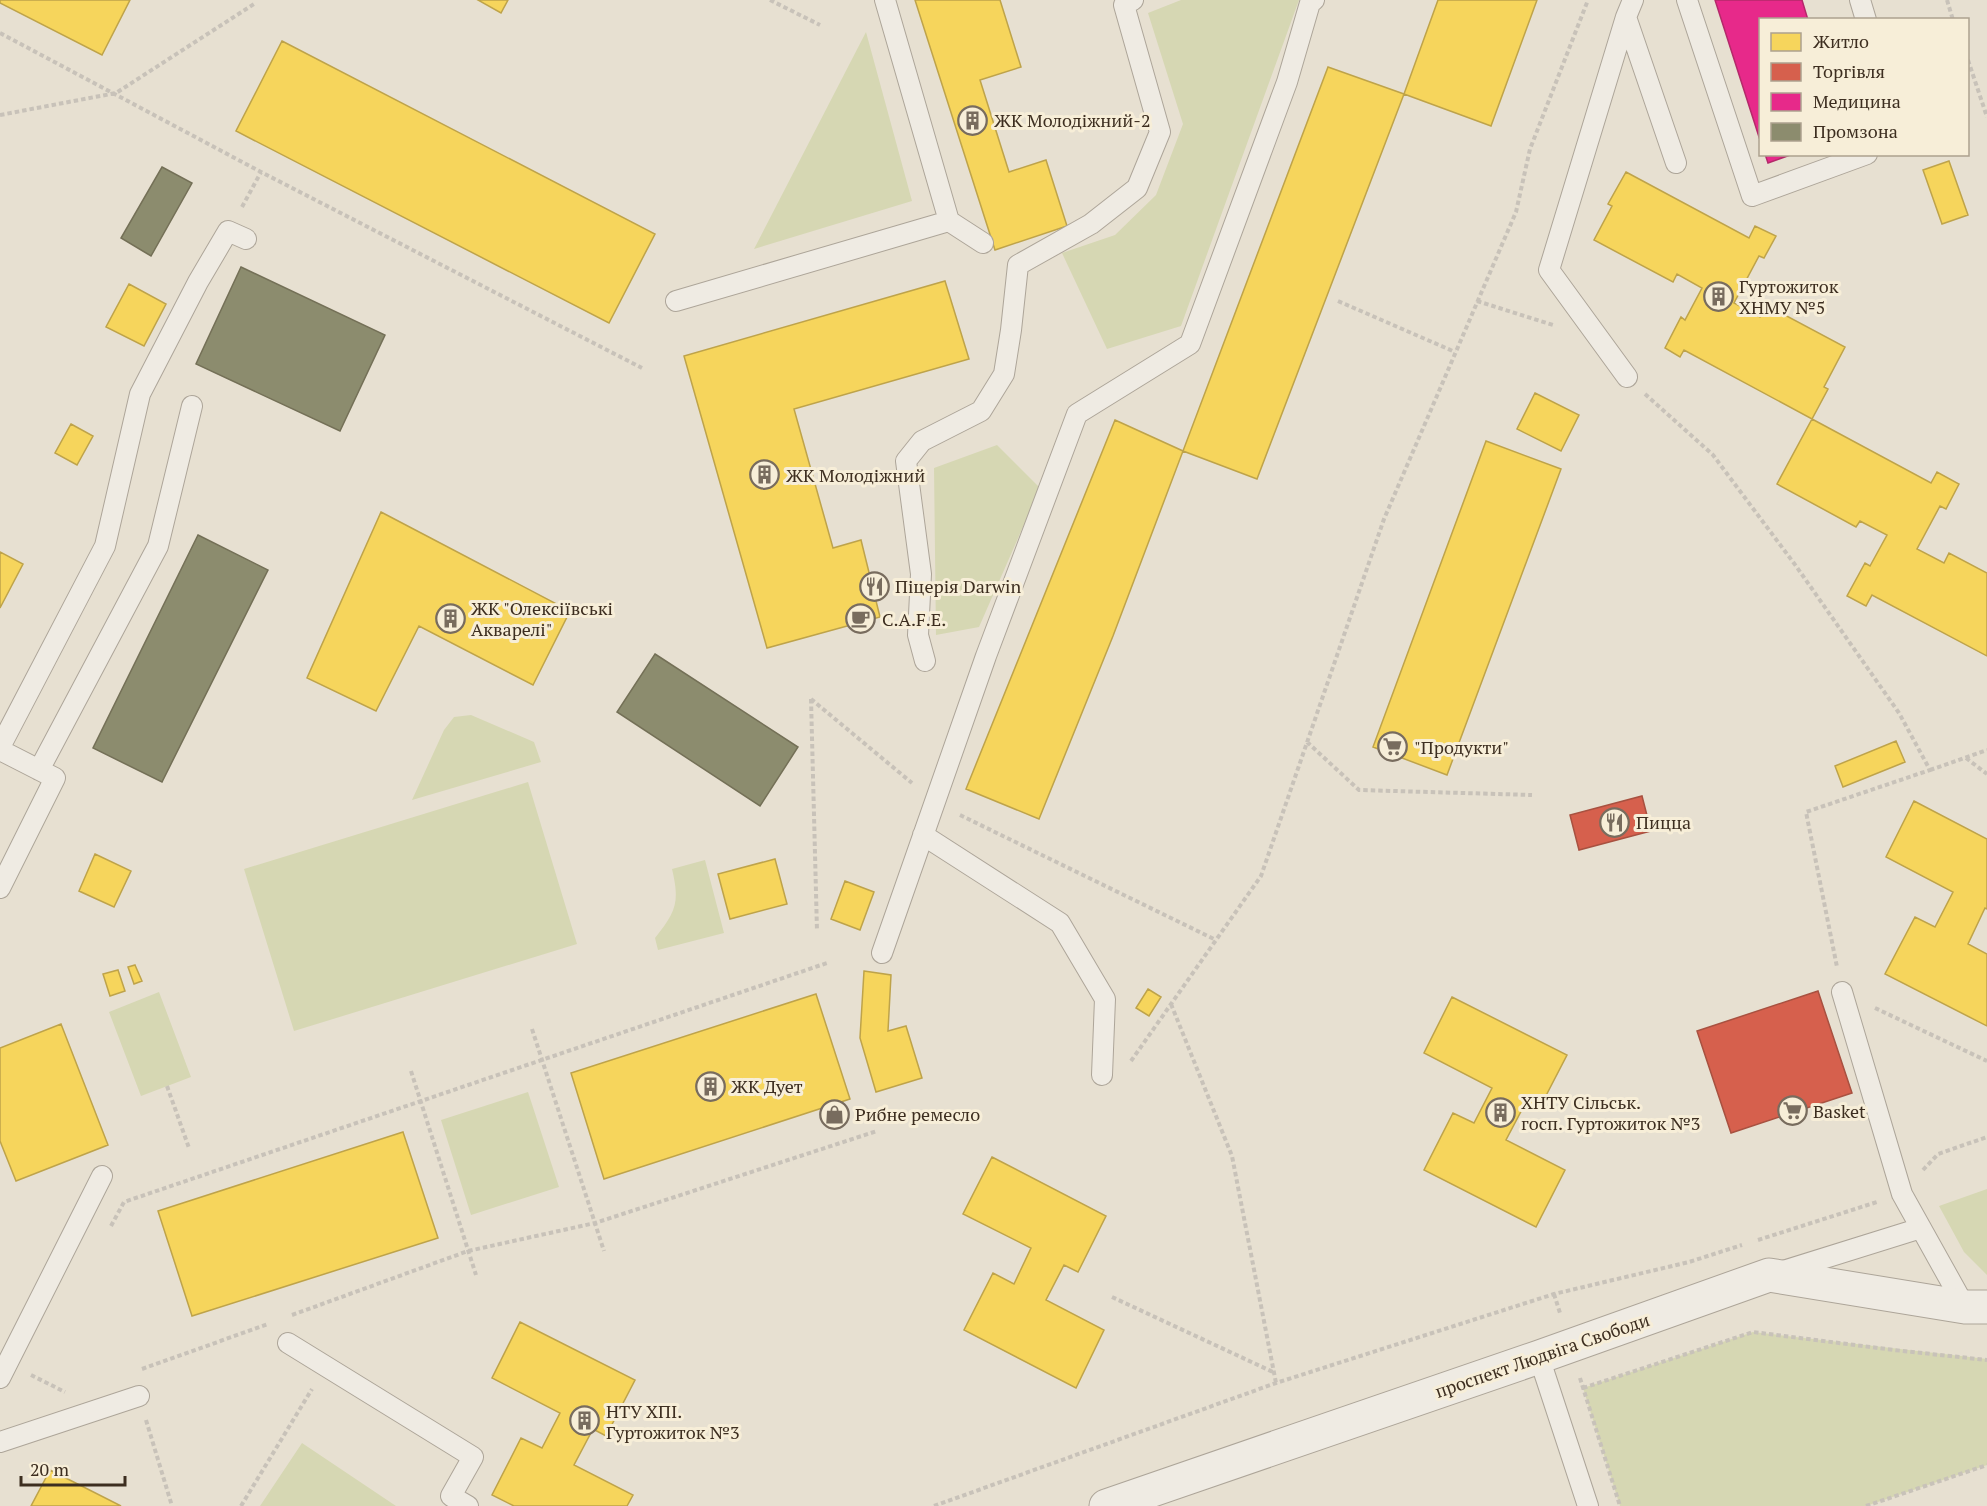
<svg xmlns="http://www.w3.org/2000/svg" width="1987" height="1506" font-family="'PT Serif',serif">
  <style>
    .green { fill: #d6d7b3 }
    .homes { fill: #f6d55c; stroke: #bea34a; stroke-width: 1.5 }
    .shops { fill: #d6604d; stroke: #a85140; stroke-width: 1.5 }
    .health { fill: #e7298a; stroke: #b42a6a; stroke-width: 1.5 }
    .industry { fill: #8c8c6e; stroke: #747057; stroke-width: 1.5 }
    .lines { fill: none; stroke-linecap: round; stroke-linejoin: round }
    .service-casing { stroke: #ada599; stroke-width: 22 }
    .minor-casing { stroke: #ada599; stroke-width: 35 }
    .path { stroke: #c8c2b9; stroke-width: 4; stroke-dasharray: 4.5 3; stroke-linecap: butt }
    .service { stroke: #efebe3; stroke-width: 20 }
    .minor { stroke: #efebe3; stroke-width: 33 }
    .labels { text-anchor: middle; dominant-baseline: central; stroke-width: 6; stroke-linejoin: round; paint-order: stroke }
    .poi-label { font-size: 18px; fill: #3d2e20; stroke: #f7eed8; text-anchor: start }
    .street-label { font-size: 18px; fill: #3d2e20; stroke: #f7eed8 }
  </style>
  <rect width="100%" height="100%" fill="#e7e0d1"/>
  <path class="green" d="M1181,0H1299L1181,326L1107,349L1062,253L1115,235L1156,195L1183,124L1148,13Z
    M866,32L912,201L754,249Z
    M997,445L1040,488L979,627L936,635L934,468Z
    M471,715L534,742L541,762L412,800L444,730L454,717Z
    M528,782L577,944L294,1031L244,869Z
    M705,860L724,933L658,950L655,938C676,911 680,903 672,869Z
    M159,992L191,1077L141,1096L109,1012Z
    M528,1092L559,1187L471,1215L441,1120Z
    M1987,1189V1275L1964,1252L1939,1206Z
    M1753,1332L1987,1359V1465L1866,1506H1620L1583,1388Z
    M302,1443L396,1506H260Z"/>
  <path class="homes" d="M0,0H130L102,55L0,3Z
    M478,0H508L501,13Z
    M915,0H1000L1021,67L980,80L1009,172L1046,160L1067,226L995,250Z
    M1438,0H1537L1491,126L1404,94Z
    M282,41L655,234L609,323L236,131Z
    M1328,67L1404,94L1257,479L1183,451Z
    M1949,161L1968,215L1942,224L1923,170Z
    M1626,172L1749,238L1755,226L1776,236L1764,258L1759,256L1734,303L1760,317L1766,305L1845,347L1824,387L1828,389L1812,419L1684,350L1680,357L1665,348L1681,317L1685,320L1702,288L1677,274L1673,282L1594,240L1612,206L1608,204Z
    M945,281L969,359L794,409L833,548L861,540L880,617L767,648L684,356Z
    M129,284L166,304L144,346L106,327Z
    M1535,393L1579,415L1561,451L1517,429Z
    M1812,419L1931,483L1937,472L1959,484L1946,509L1940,506L1917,549L1944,563L1949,553L1987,573V656L1872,595L1866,606L1847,596L1865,563L1870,566L1887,535L1860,521L1856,527L1777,484Z
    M1115,420L1183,451L1113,636L1039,819L966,789Z
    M71,424L93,436L77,465L55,453Z
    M1486,441L1561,469L1447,775L1373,747Z
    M381,512L570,611L533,685L419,626L376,711L307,678Z
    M0,552L23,564L0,608Z
    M1896,741L1905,762L1843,787L1835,766Z
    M1914,801L1987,839V909L1985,908L1968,944L1987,954V1026L1885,974L1915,917L1935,927L1953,892L1886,857Z
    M95,854L131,871L114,907L79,891Z
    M775,859L787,904L730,919L718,874Z
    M845,881L874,892L860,930L831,919Z
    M135,965L142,981L134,984L128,967Z
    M118,970L125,991L110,996L103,974Z
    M864,971L891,975L888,1031L906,1026L922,1078L876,1092L860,1038Z
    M1148,989L1161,997L1149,1016L1136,1008Z
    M816,994L850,1099L604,1179L571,1073Z
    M1452,997L1567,1055L1538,1111L1525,1104L1506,1140L1565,1170L1536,1227L1424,1170L1453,1113L1474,1123L1492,1088L1424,1053Z
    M61,1024L108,1145L16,1181L0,1141V1048Z
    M403,1132L438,1238L192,1316L158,1211Z
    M992,1157L1106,1216L1078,1272L1064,1265L1046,1300L1104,1330L1076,1388L964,1330L993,1273L1014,1284L1031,1248L963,1214Z
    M520,1322L635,1380L606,1436L593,1429L574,1465L633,1495L627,1506H514L492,1495L521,1438L542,1448L560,1413L492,1378Z
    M50,1470L121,1506H31Z"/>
  <path class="shops" d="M1642,796L1651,831L1579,850L1570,815Z
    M1818,991L1852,1093L1731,1133L1697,1031Z"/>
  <path class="health" d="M1715,0H1802L1808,20H1760V140Z
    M1765,154H1793L1768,163Z"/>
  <path class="industry" d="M162,167L192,183L151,256L121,238Z
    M241,267L385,335L340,431L196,364Z
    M198,535L268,570L162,782L93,748Z
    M655,654L798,747L760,806L617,712Z"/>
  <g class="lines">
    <defs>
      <path id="service" d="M885,0L949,221L983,243
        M1687,0L1752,196L1867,154
        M1860,0L1866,20
        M1626,17L1676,163
        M1018,265L1091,224L1137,188L1160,132L1124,5L1133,0
        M676,301L949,221
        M1627,377L1549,270L1626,17L1633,0
        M925,661L918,635L921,574L906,461L922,441L981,411L1004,374L1011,330L1018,265
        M0,747L105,546L140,394L198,282L228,231L246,239
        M0,750L55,778L0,888
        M39,770L158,546L192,406
        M923,835L1060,923L1105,999L1102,1075
        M882,953L986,656L1077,414L1190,344L1287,82L1310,3L1314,0
        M1842,992L1902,1194L1965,1307
        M1780,1272L1921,1228
        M288,1343L473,1457L451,1496L468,1506
        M1539,1357L1588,1506
        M0,1378L102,1176
        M0,1442L139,1396"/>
      <path id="minor" d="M1106,1506L1539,1357L1769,1275L1965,1307H1987"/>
    </defs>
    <use href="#service" class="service-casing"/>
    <use href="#minor" class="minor-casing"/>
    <path class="path" d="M770,0L820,25
      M1947,0L1953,20
      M0,33L261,172L642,368
      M1968,60L1987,117
      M0,115L116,93L254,4
      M242,207L261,172
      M1338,301L1455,352
      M1477,301L1553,325
      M1645,394L1713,455L1796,566L1899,713L1930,770L1806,812L1837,967
      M811,699L912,783
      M811,699L817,931
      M1307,742L1359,790L1532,795
      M1966,758L1987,774
      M1930,770L1987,750
      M960,815L1216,940
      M1171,1004L1232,1156L1276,1383
      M1875,1008L1987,1061
      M532,1029L604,1251
      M1131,1061L1261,876L1384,519L1516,212L1530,149L1588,0
      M411,1071L476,1275
      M167,1086L189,1148
      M1923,1170L1938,1154L1987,1137
      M111,1226L124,1202L827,963
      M1758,1240L1877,1202
      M1554,1294L1560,1313
      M1112,1297L1273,1372
      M292,1315L468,1251L595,1223L877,1131
      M142,1369L268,1324
      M31,1375L65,1392
      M1580,1378L1620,1506
      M1583,1388L1753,1332L1894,1350L1987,1360
      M146,1420L172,1506
      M241,1506L312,1389
      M934,1506L1276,1383L1554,1294L1689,1262L1742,1245
      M1866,1506L1987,1465"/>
    <use href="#service" class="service"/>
    <use href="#minor" class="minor"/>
  </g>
  <defs>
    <symbol id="building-ring" viewBox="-11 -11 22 22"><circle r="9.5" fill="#f7eed8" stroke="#786c5e" stroke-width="1.5"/><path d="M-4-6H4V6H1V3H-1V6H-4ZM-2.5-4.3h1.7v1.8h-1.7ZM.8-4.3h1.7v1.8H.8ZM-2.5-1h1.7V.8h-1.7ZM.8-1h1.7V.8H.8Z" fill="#786c5e"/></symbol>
    <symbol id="restaurant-ring" viewBox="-11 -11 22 22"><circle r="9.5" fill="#f7eed8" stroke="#786c5e" stroke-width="1.5"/><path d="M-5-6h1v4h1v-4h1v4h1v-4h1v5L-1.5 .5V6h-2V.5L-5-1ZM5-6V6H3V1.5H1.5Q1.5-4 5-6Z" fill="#786c5e"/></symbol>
    <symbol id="cafe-ring" viewBox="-11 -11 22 22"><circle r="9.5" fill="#f7eed8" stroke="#786c5e" stroke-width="1.5"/><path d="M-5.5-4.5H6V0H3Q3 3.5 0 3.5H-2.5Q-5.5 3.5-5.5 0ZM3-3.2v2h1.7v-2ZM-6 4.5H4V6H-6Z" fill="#786c5e"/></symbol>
    <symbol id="supermarket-ring" viewBox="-11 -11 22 22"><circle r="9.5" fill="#f7eed8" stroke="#786c5e" stroke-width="1.5"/><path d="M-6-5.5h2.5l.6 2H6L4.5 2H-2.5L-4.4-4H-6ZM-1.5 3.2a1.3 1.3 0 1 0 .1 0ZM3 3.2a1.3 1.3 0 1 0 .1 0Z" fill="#786c5e"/></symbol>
    <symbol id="shop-ring" viewBox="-11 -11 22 22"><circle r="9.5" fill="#f7eed8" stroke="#786c5e" stroke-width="1.5"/><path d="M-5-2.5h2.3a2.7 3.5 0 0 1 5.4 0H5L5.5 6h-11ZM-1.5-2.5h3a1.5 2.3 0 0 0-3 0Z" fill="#786c5e"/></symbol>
  </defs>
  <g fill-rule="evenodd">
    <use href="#building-ring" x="956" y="104" width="33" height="33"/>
    <use href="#building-ring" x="1702" y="280" width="33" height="33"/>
    <use href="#building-ring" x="748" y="458" width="33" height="33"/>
    <use href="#restaurant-ring" x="858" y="570" width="33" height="33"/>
    <use href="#building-ring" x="434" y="602" width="33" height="33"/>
    <use href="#cafe-ring" x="844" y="602" width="33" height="33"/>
    <use href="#supermarket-ring" x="1376" y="730" width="33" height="33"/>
    <use href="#restaurant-ring" x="1598" y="806" width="33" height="33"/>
    <use href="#building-ring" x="694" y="1070" width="33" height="33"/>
    <use href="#supermarket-ring" x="1776" y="1094" width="33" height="33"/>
    <use href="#building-ring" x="1484" y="1096" width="33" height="33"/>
    <use href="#shop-ring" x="818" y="1098" width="33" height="33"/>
    <use href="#building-ring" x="568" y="1404" width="33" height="33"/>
  </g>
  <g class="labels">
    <g class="poi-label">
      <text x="994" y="120">ЖК Молодіжний-2</text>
      <text x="1739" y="286">Гуртожиток<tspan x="1739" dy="21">ХНМУ №5</tspan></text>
      <text x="786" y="475">ЖК Молодіжний</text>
      <text x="895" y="586">Піцерія Darwin</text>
      <text x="471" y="608">ЖК "Олексіївські<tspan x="471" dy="21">Акварелі"</tspan></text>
      <text x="882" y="619">C.A.F.E.</text>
      <text x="1414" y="747">"Продукти"</text>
      <text x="1636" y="822">Пицца</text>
      <text x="731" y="1086">ЖК Дует</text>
      <text x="1521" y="1102">ХНТУ Сільськ.<tspan x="1521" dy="21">госп. Гуртожиток №3</tspan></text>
      <text x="1813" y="1111">Basket</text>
      <text x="855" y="1114">Рибне ремесло</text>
      <text x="606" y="1411">НТУ ХПІ.<tspan x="606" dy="21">Гуртожиток №3</tspan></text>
    </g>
    <g class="street-label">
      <text transform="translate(1542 1355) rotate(-19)">проспект Людвіга Свободи</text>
    </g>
  </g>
  <rect x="1759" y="18" width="210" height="138" fill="#f7eed8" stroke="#ada18e" stroke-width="1.5"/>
  <rect x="1771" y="33" width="30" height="18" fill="#f6d55c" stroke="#ada18e" stroke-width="1.5"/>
  <text x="1813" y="48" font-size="18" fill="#3d2e20">Житло</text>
  <rect x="1771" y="63" width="30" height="18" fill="#d6604d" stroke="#ada18e" stroke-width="1.5"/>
  <text x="1813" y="78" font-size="18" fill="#3d2e20">Торгівля</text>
  <rect x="1771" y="93" width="30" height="18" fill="#e7298a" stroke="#ada18e" stroke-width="1.5"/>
  <text x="1813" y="108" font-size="18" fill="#3d2e20">Медицина</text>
  <rect x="1771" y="123" width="30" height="18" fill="#8c8c6e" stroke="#ada18e" stroke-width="1.5"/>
  <text x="1813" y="138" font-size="18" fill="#3d2e20">Промзона</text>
  <path d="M21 1476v9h104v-9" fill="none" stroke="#3d2e20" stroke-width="3"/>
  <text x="30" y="1476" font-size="18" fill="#3d2e20" stroke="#f7eed8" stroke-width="4.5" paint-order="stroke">20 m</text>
</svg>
